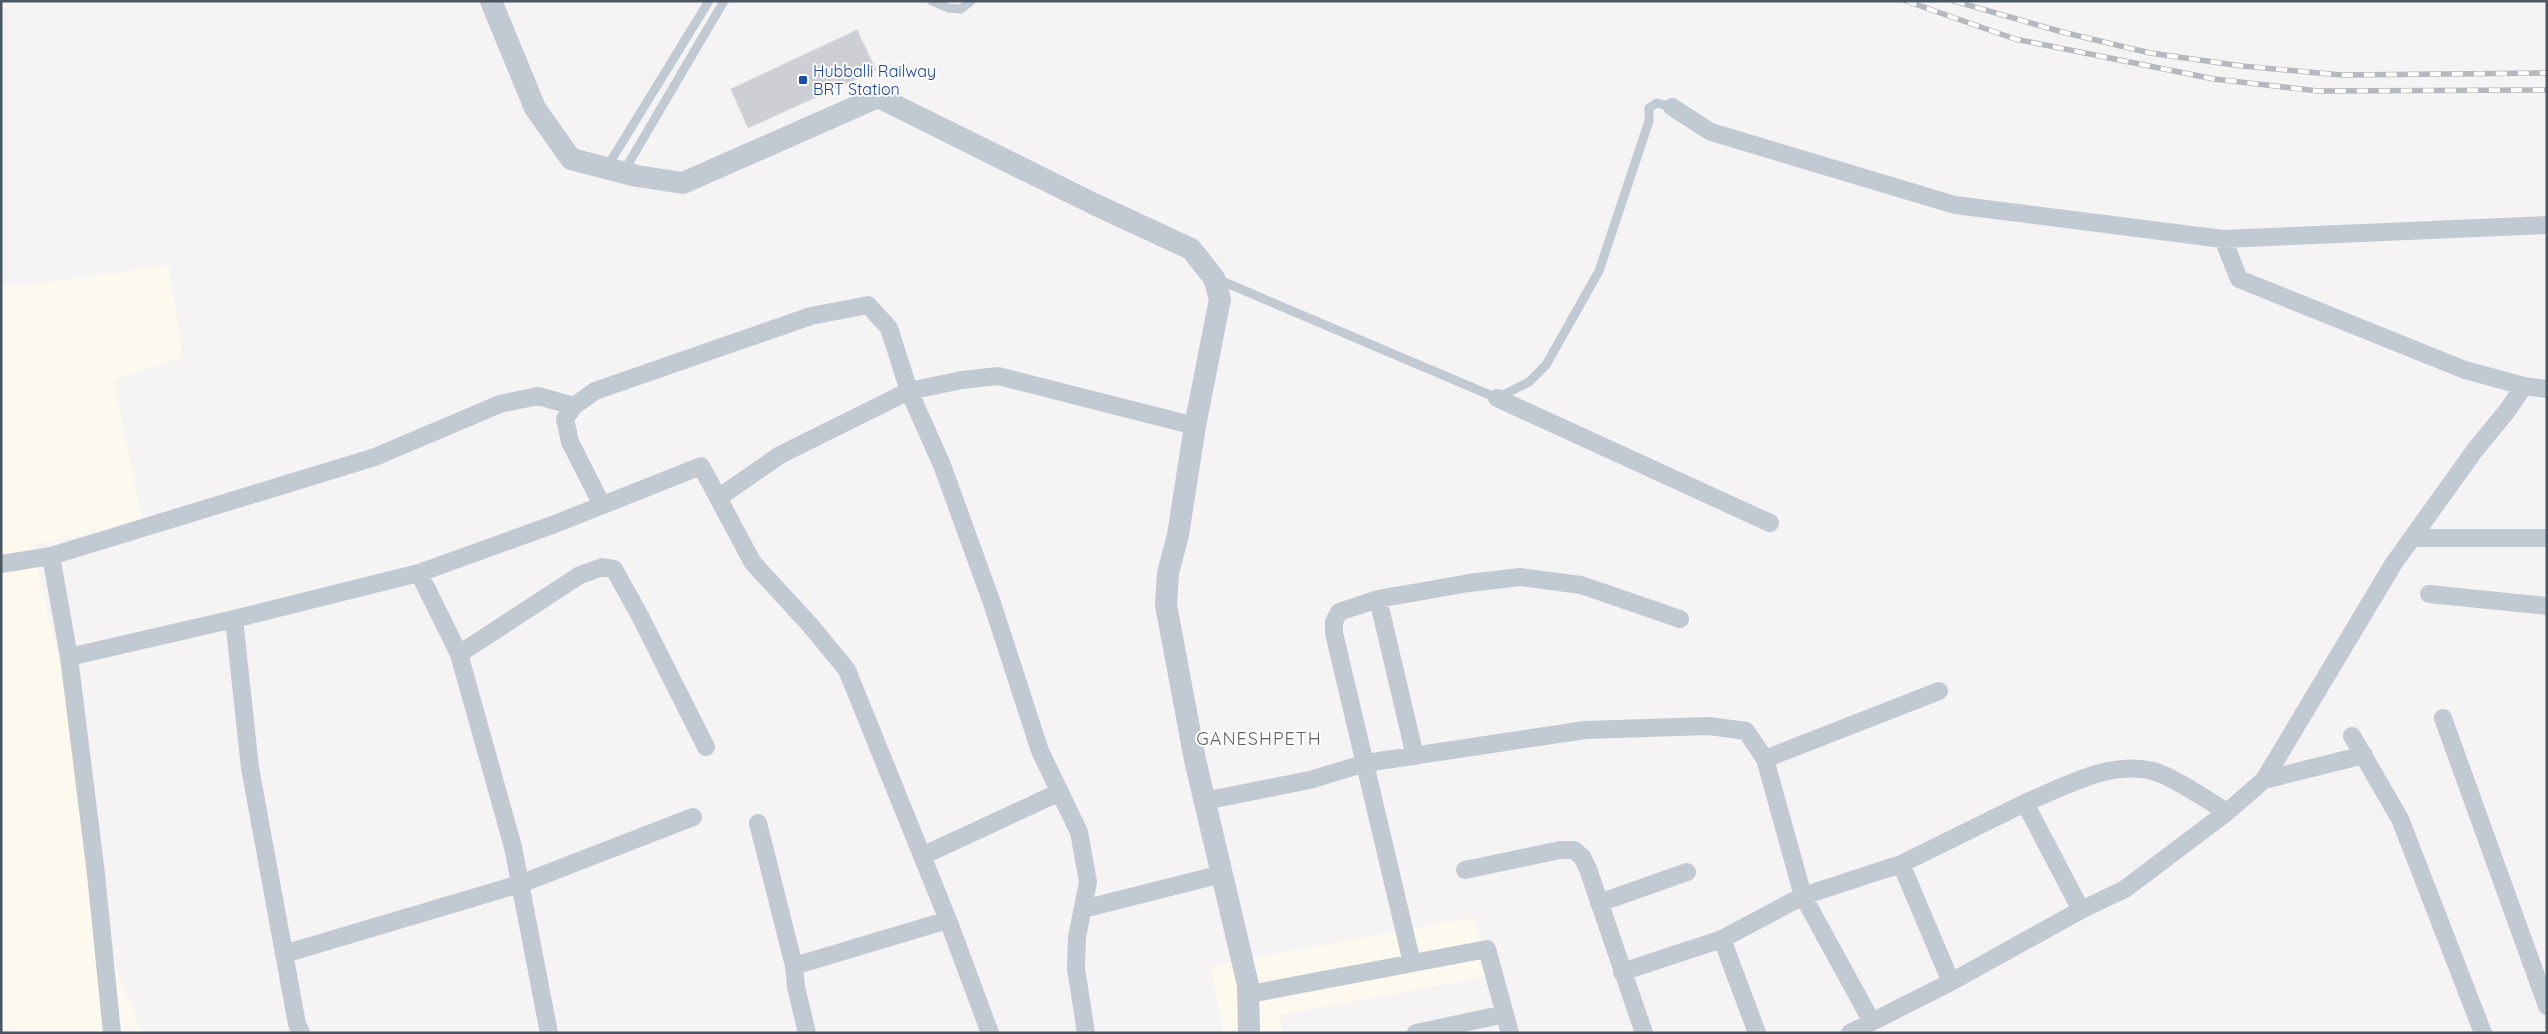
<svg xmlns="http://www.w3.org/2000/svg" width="2548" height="1034" font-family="Quicksand,sans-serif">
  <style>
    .commercial { fill: #fdf9ef }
    .building { fill: #cdcfd5; stroke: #d7d9de }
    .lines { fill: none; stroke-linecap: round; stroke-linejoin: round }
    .service { stroke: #c1cad2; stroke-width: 9 }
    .minor { stroke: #c1cad2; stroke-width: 18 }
    .tertiary { stroke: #c1cad2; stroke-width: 22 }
    .rail-casing { stroke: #b5b8bd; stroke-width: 5.5 }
    .rail { stroke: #fff; stroke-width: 4; stroke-dasharray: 11; stroke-linecap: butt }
    .transit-dot { fill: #1a4fb4; stroke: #fff; stroke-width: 2 }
    .labels { text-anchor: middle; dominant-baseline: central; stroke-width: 4; stroke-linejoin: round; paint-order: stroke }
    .transit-label { font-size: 16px; fill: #164399; stroke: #fff; text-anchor: start }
    .neighbourhood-label { font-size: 18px; letter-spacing: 1px; fill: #5f6368; stroke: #fff }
  </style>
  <rect width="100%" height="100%" fill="#f5f3f3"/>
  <path class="commercial" d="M169,266L183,357L114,380L143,523L32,545L81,751L106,943L142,1033H1V286H14Z
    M1476,917L1487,976L1280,1015L1283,1033H1223L1211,966Z"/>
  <path class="building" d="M857,30L876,70L748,128L731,89Z"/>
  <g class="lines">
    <path class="service" d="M932,1L948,8L961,9L971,1
      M607,167L709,1
      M624,171L724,1
      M1217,279L1497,398L1529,382L1546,365L1599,271L1649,121V108L1657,103L1672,107"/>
    <path class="minor" d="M1672,107L1711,132L1955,205L2223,239L2547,225
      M2223,239L2239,279L2465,370L2524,386L2547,389
      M1497,398L1770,523
      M718,498L780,455L909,391L962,380L998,376L1195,426
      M602,505L570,442L565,419L574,406L595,391L811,316L868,305L889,328L909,391L942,465L992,603L1040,751L1079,832L1088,882L1077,937L1076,968L1086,1033
      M2412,538H2547
      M51,556L69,657L96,874L112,1033
      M1,564L51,556L375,457L500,404L538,396L574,406
      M419,573L459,654L513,847L549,1033
      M2429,594L2547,606
      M1378,599L1415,756
      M459,654L580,575L603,567L614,569L640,616L706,747
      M69,657L234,619
      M2443,718L2547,1006
      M2352,736L2400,819L2483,1033
      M1765,759L1939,691
      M2264,780L2394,563L2475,450L2507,411L2524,386
      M1204,801L1310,780L1366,763L1585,730L1709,726L1746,731L1765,759L1803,896L1872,1022
      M2025,803C2064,787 2109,760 2153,771C2174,777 2207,800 2227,812
      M758,823L794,966L796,987L807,1033
      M922,856L1060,792
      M1901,864L1951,982
      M1465,870L1560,850H1574L1582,857L1588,869L1644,1033
      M1599,903L1687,872
      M1083,909L1222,874
      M1722,939L1757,1033
      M284,954L520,884L693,817
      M1412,963L1334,633V622L1339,612L1378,599L1469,583L1520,577L1581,585L1680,619
      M794,966L948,920
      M1622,972L1722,939L1803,896L1901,864L2025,803L2081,910
      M1250,994L1487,949L1510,1033
      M301,1033L297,1024L250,768L234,619L419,573L555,524L701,466L753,563L810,625L847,670L948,920L990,1033
      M1416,1033L1505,1014
      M1850,1033L1951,982L2081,910L2125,889L2227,812L2264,780L2364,755"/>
    <path class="tertiary" d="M491,1L535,108L571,159L637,176L683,183L878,97L1094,204L1191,249L1214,278L1220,299L1195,426L1178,535L1168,573L1166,605L1195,760L1248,985L1249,1033"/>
    <defs>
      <path id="rail" d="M1906,1L2015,39L2214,79L2318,91L2547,90
        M1954,1L2062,32L2150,53L2242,66L2342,75L2547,73"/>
    </defs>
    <use href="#rail" class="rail-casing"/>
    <use href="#rail" class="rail"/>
  </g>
  <rect class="transit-dot" x="798" y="75" width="10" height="10" rx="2.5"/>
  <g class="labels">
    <g class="transit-label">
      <text x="813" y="71">Hubballi Railway<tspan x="813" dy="18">BRT Station</tspan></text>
    </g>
    <g class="neighbourhood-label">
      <text x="1259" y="738">GANESHPETH</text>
    </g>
  </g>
  <rect width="2548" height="1034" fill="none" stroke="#4a5661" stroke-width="5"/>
</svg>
